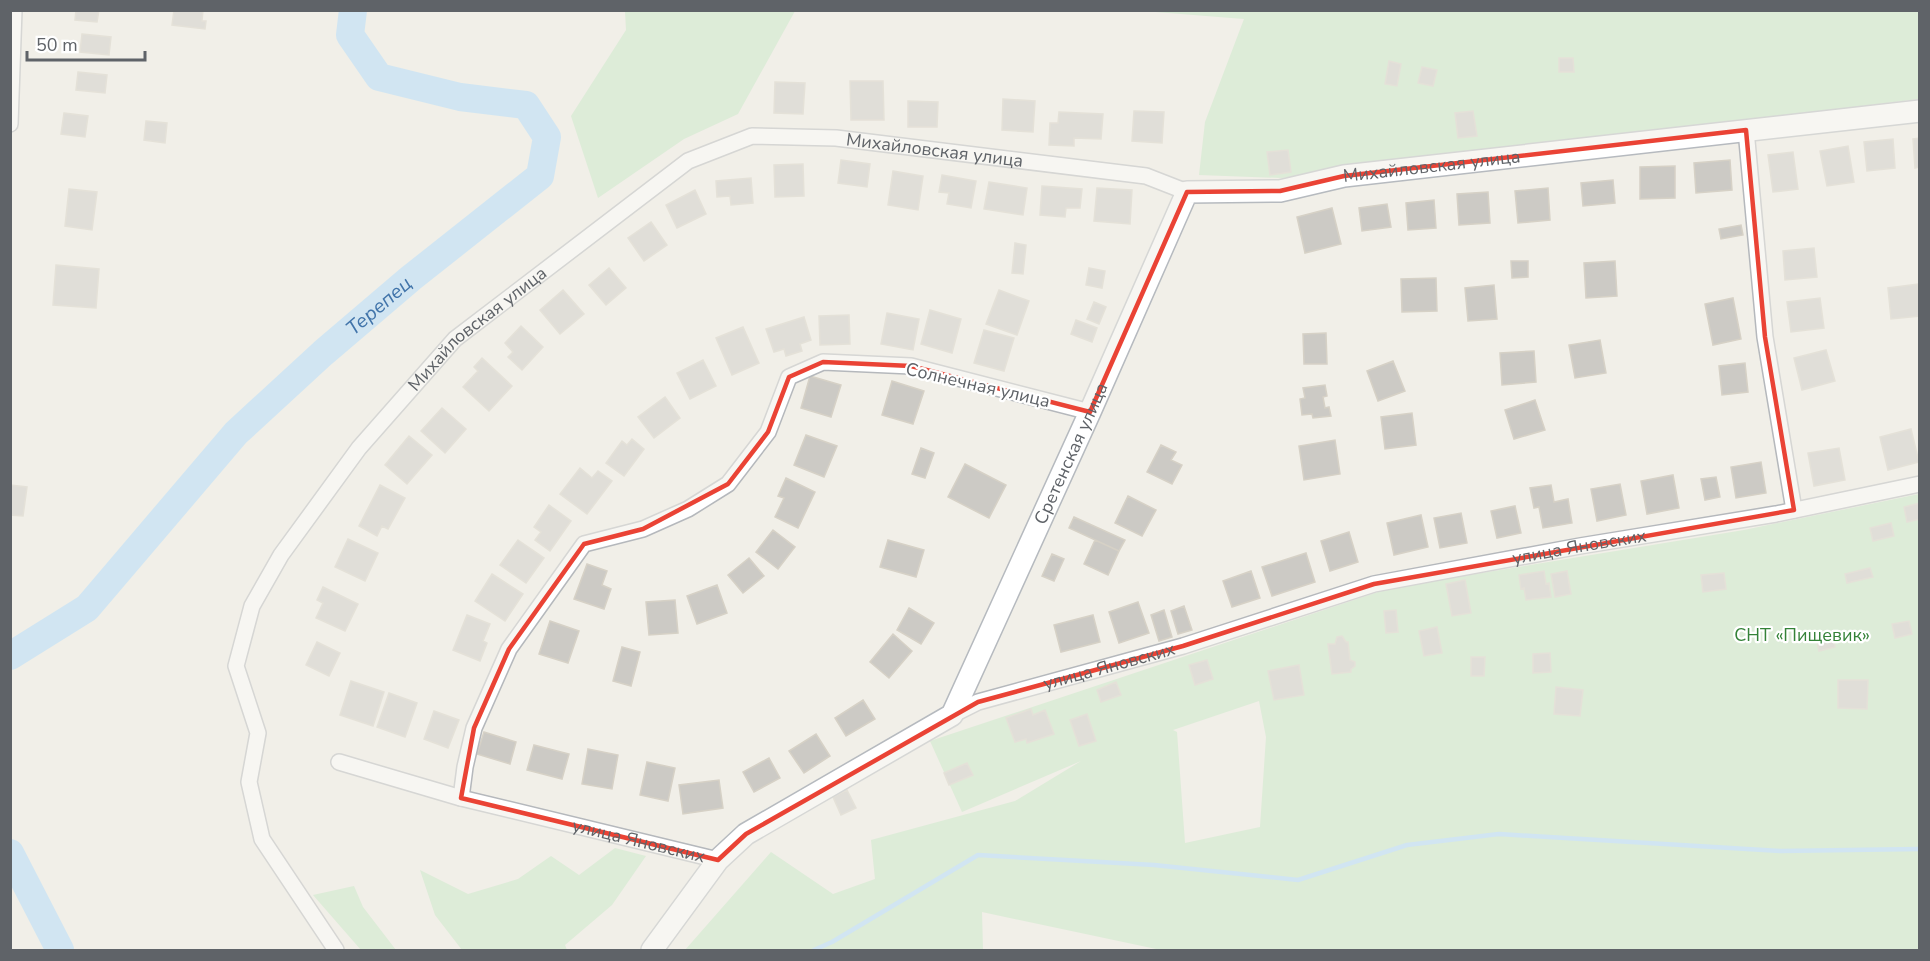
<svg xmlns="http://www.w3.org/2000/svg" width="1930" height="961" font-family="'Nunito Sans',sans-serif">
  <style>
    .green { fill: #c5e8c5; fill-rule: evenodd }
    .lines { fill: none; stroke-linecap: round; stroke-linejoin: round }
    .stream { stroke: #aadaff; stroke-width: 4.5 }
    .river { stroke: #aadaff; stroke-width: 28 }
    .building { fill: #cccac5; stroke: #d6d1c6; stroke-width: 1.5 }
    .street-casing { stroke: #b5b8bc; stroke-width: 18 }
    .secondary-casing { stroke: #b6babf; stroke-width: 24 }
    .street { stroke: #fff; stroke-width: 15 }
    .secondary { stroke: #fff; stroke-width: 21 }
    .marked { fill: none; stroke: #ea4335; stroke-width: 4.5; stroke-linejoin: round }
    .labels { text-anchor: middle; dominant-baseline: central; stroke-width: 4.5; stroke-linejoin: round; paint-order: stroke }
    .street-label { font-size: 18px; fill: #5f6368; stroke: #fff }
    .park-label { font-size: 18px; fill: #348238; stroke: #fff }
    .water-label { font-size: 20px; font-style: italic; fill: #4174aa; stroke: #fff }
  </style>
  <rect width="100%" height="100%" fill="#f1efe8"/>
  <path class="green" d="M625,11H795L738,114L684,139L598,198L571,116L626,30Z
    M1143,11H1919V99L1282,178L1199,175L1205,122L1244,19Z
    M1919,494V950H1161L982,912L983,950H685L771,852L833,894L875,879L871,840L1015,801L1081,761L962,812L930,741L1390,588L1744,530ZM1259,701L1266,737L1260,827L1185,843L1177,732L1173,730Z
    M615,848L646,856L612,905L565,945L567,950H462L435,915L420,870L468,894L518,879L551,856L579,875Z
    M354,886L363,907L396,950H361L313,895Z"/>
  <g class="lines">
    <path class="stream" d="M814,950L832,942L978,855L1154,865L1298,880L1407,845L1499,834L1780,851L1920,849"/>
    <g class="river">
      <path id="s1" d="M10,656L87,608L236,433L323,353L411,278L540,176L547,137L526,105L460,97L379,77L350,35L353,10"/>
      <path d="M10,853L60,950"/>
    </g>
  </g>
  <path class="building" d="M76,10H99L97,22L75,20Z
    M174,10H203L202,21H206L205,29L172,25Z
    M82,34L111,37L109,55L80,52Z
    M1559,58H1573L1574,72H1559Z
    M1389,61L1401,64L1397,86L1385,84Z
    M1422,67L1437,70L1433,86L1418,83Z
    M78,72L107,75L105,93L76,90Z
    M850,81H883L884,120H851Z
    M775,82L805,83L803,114L774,113Z
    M1003,99L1035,101L1033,132L1002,130Z
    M908,101L938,102L937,127H908Z
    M1134,111L1164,112L1162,143L1132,141Z
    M1473,111L1477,136L1458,138L1455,113Z
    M1059,112L1103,114L1101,139L1074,138V146L1049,145L1050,123H1058Z
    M64,113L88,116L85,137L61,134Z
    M146,121L167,123L165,143L144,140Z
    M1920,138V167L1915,168L1913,139Z
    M1893,139L1895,168L1867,171L1864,142Z
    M1848,146L1854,182L1827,186L1820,151Z
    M1288,150L1291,172L1270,175L1267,152Z
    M1793,152L1798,189L1773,192L1768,155Z
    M841,160L870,164L867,187L838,183Z
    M1730,160L1732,190L1696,193L1694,163Z
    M803,164L804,196L775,197L774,165Z
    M1675,166V198L1640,199V167Z
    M893,171L923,176L918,210L888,205Z
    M942,175L976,181L971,208L947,204L949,193L939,192Z
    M751,178L753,203L731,205L730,196L717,197L716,181Z
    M1613,180L1615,203L1583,206L1581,183Z
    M989,182L1027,188L1023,215L984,209Z
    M1042,186L1082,189L1080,208H1066L1065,217L1040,215Z
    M1097,188L1132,190L1130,224L1094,221Z
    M1548,188L1550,220L1518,223L1515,191Z
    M69,189L97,192L92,230L65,226Z
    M695,190L706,214L677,228L666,205Z
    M1488,192L1490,223L1459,225L1457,194Z
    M1434,200L1436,228L1408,230L1406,203Z
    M1387,204L1391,227L1362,231L1359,208Z
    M1332,208L1341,244L1305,253L1297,217Z
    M651,222L667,245L644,261L628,238Z
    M1741,225L1743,235L1721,239L1719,229Z
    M1015,243L1026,245L1023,274L1012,273Z
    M1814,248L1817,277L1785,280L1783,251Z
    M1511,261H1528V277L1512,278Z
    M1615,261L1617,296L1586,298L1584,263Z
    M56,265L99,269L96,308L53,305Z
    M609,268L626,288L606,305L589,285Z
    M1089,268L1105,271L1102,288L1086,285Z
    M1436,278L1437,311L1402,312L1401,279Z
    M1918,284L1920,316L1891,319L1888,288Z
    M1494,285L1497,319L1468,321L1465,288Z
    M563,290L584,314L560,334L540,310Z
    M999,290L1029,301L1017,335L986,324Z
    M1733,298L1741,339L1713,345L1705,304Z
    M1820,298L1824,328L1791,332L1787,302Z
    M1094,302L1106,307L1099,324L1087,319Z
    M930,310L961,319L952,353L921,344Z
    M887,313L919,319L913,350L881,344Z
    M849,315L850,344L820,345L819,316Z
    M804,317L811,340L800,344L802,351L786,356L784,349L774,352L766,329Z
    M1076,320L1097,328L1092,342L1071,334Z
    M521,326L543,347L522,370L508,357L513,352L505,343Z
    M743,327L759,363L732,375L716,338Z
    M984,330L1014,338L1004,371L974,363Z
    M1326,333L1327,364H1304L1303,334Z
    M1600,340L1606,373L1575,378L1569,345Z
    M1826,350L1835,381L1802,390L1794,358Z
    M1534,351L1536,382L1502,385L1500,353Z
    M482,358L512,386L489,411L463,387L478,371L474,367Z
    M703,360L716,386L690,399L677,373Z
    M1393,361L1405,391L1378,401L1367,371Z
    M1745,363L1748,392L1722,395L1719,366Z
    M810,376L841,385L831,417L801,408Z
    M892,381L924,391L913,424L882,415Z
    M1325,385L1327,396L1323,397L1325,408L1329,407L1331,416L1313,418L1312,414L1302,415L1300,399L1305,398L1303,388Z
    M665,397L680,418L654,438L638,417Z
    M1535,400L1545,430L1514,439L1505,410Z
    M442,408L466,429L445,453L421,431Z
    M1412,413L1416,445L1385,449L1381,417Z
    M1911,429L1919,462L1888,470L1880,437Z
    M806,435L837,446L824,477L794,465Z
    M409,436L432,455L407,484L385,465Z
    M632,439L644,449L624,476L606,463L622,441L627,445Z
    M1335,440L1340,474L1304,480L1299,446Z
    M1161,445L1176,452L1171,460L1182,465L1172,484L1147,472Z
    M921,448L934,453L925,478L912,474Z
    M1839,448L1845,480L1814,486L1808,453Z
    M1761,462L1766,493L1736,498L1731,467Z
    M965,464L1006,485L989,518L948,497Z
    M580,468L592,478L598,471L612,481L587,514L560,494Z
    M1673,475L1679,508L1647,514L1641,481Z
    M1716,477L1720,497L1705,500L1701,479Z
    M786,478L815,492L798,528L775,517L784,498L778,496Z
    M1620,484L1626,515L1597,521L1591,489Z
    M10,485L27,487L23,516L10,515Z
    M380,485L405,498L388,529L382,526L377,536L359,526Z
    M1551,485L1554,502L1568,499L1572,523L1543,528L1539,507L1534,508L1530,488Z
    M1128,496L1156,510L1142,536L1115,523Z
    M1920,503V519L1907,522L1904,507Z
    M549,505L571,521L550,551L535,540L541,532L534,527Z
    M1515,506L1521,533L1497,538L1491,511Z
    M1461,513L1467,543L1440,548L1434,518Z
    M1421,515L1428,547L1394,555L1387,523Z
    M1074,517L1125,540L1119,551L1069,528Z
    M1891,523L1894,536L1873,541L1870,528Z
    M773,530L795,547L778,569L756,552Z
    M1349,532L1358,562L1330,571L1321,541Z
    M348,539L378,553L365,581L335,567Z
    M518,540L544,558L526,583L500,565Z
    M888,540L924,550L916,577L880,567Z
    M1095,540L1119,551L1108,575L1084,564Z
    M1306,553L1315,582L1272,596L1262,567Z
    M1052,554L1064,559L1054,581L1042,576Z
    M749,558L764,576L743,593L728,575Z
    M587,564L607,571L602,585L611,589L604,609L574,599Z
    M1870,568L1873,577L1847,583L1845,574Z
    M1251,571L1260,598L1232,607L1223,581Z
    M1544,571L1546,584L1549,583L1551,597L1526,600L1524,588L1521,589L1519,575Z
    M1567,571L1571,594L1555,597L1551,574Z
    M1724,573L1726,589L1703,592L1701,575Z
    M492,574L523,594L505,621L475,601Z
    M1465,580L1471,613L1452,616L1446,584Z
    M717,585L727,613L697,624L687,596Z
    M323,587L358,604L345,631L316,618L323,603L317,600Z
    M675,600L678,633L649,635L646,602Z
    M1138,602L1149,633L1119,643L1109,612Z
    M1184,606L1192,630L1178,634L1171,611Z
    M909,608L934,623L921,644L897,630Z
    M1164,610L1172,637L1159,641L1151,615Z
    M1396,610L1398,632L1386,633L1384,611Z
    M467,615L490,624L483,641L487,643L480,661L453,650Z
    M1093,615L1100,642L1061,652L1054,625Z
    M550,621L579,631L568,663L539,654Z
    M1909,621L1912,634L1895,638L1892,624Z
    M1437,627L1442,653L1424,656L1419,631Z
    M1832,633L1835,647L1819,651L1816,637Z
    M893,634L912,651L889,678L870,662Z
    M1342,636L1346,642H1348L1350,660L1355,662V666L1351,669V672L1332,674L1328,644H1335L1337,637Z
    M317,642L340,653L329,676L306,665Z
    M622,647L640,652L631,686L613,681Z
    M1550,653L1551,672L1533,673V654Z
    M1471,657H1485L1484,676H1471Z
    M1207,660L1213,679L1195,685L1189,665Z
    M1299,665L1304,695L1274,700L1268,671Z
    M1838,680H1868L1867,709L1838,708Z
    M351,681L384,692L373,726L340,715Z
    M1116,682L1121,695L1101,702L1097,690Z
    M1556,687L1583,690L1580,716L1554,714Z
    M389,693L417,703L405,737L377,727Z
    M863,700L875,719L846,736L835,718Z
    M1031,709L1033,715L1045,710L1054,734L1027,743L1026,739L1015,742L1006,718Z
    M434,711L459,720L448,748L424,739Z
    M1087,714L1096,741L1079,746L1070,720Z
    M484,732L516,742L510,764L477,754Z
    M816,734L830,756L804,773L789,751Z
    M534,745L569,754L562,779L527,770Z
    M588,749L618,755L612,789L582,784Z
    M769,758L780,778L754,792L743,772Z
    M647,762L675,768L668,801L640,795Z
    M967,763L973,775L949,785L944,773Z
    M719,780L723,808L683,814L679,785Z
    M847,790L856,808L841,815L833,797Z"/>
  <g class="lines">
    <defs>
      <g id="street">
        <path d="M10,124L14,10"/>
        <path d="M1746,130L1765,337L1794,510"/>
        <path id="s2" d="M952,715L978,702L1183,646L1374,584L1580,546L1776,514L1920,484"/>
        <path id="s3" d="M339,762L461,798L718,860"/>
        <path d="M461,798L465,767L474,728L509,649L584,544L643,529L688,509L728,484L768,432L789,377L823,362L911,366L1090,412"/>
        <path id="s4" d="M336,950L262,839L249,782L258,733L236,666L252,606L281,555L359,448L455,339L688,161L752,136L836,138L1146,176L1187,192"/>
      </g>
      <g id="secondary">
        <path id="s5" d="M652,950L718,860L746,834L952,715L1090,412L1187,192L1280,191L1344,176L1920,111"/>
      </g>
    </defs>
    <use href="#street" class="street-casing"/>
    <use href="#secondary" class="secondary-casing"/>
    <use href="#street" class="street"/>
    <use href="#secondary" class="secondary"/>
  </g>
  <path d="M0 0H1930V961H0ZM1746,130L1765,337L1794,510L1374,584L1183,646L978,702L746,834L718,860L461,798L474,728L509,649L584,544L643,529L728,484L768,432L789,377L823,362L911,366L1090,412L1187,192L1280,191L1344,176Z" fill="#f1efe8" fill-opacity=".55" fill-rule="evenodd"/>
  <path class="marked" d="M1746,130L1765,337L1794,510L1374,584L1183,646L978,702L746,834L718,860L461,798L474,728L509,649L584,544L643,529L728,484L768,432L789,377L823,362L911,366L1090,412L1187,192L1280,191L1344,176Z"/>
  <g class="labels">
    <g class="street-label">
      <text stroke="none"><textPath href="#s4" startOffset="1256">Михайловская улица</textPath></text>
      <text stroke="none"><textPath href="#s5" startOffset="1208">Михайловская улица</textPath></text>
      <text stroke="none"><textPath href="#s4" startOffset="734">Михайловская улица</textPath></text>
      <text transform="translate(978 385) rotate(13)">Солнечная улица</text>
      <text stroke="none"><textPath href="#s5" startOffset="675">Сретенская улица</textPath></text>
      <text stroke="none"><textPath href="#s2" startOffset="651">улица Яновских</textPath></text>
      <text stroke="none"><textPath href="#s2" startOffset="165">улица Яновских</textPath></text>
      <text stroke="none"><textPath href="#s3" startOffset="310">улица Яновских</textPath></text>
    </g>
    <g class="park-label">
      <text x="1802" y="635">СНТ «Пищевик»</text>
    </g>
    <g class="water-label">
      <text stroke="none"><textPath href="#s1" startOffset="512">Терепец</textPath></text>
    </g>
  </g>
  <rect width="1930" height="961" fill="none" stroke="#5f6368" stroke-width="24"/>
  <path d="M27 51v9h118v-9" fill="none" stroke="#5f6368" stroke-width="3"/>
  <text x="36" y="51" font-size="18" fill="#5f6368" stroke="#ffffff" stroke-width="4.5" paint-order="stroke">50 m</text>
</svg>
